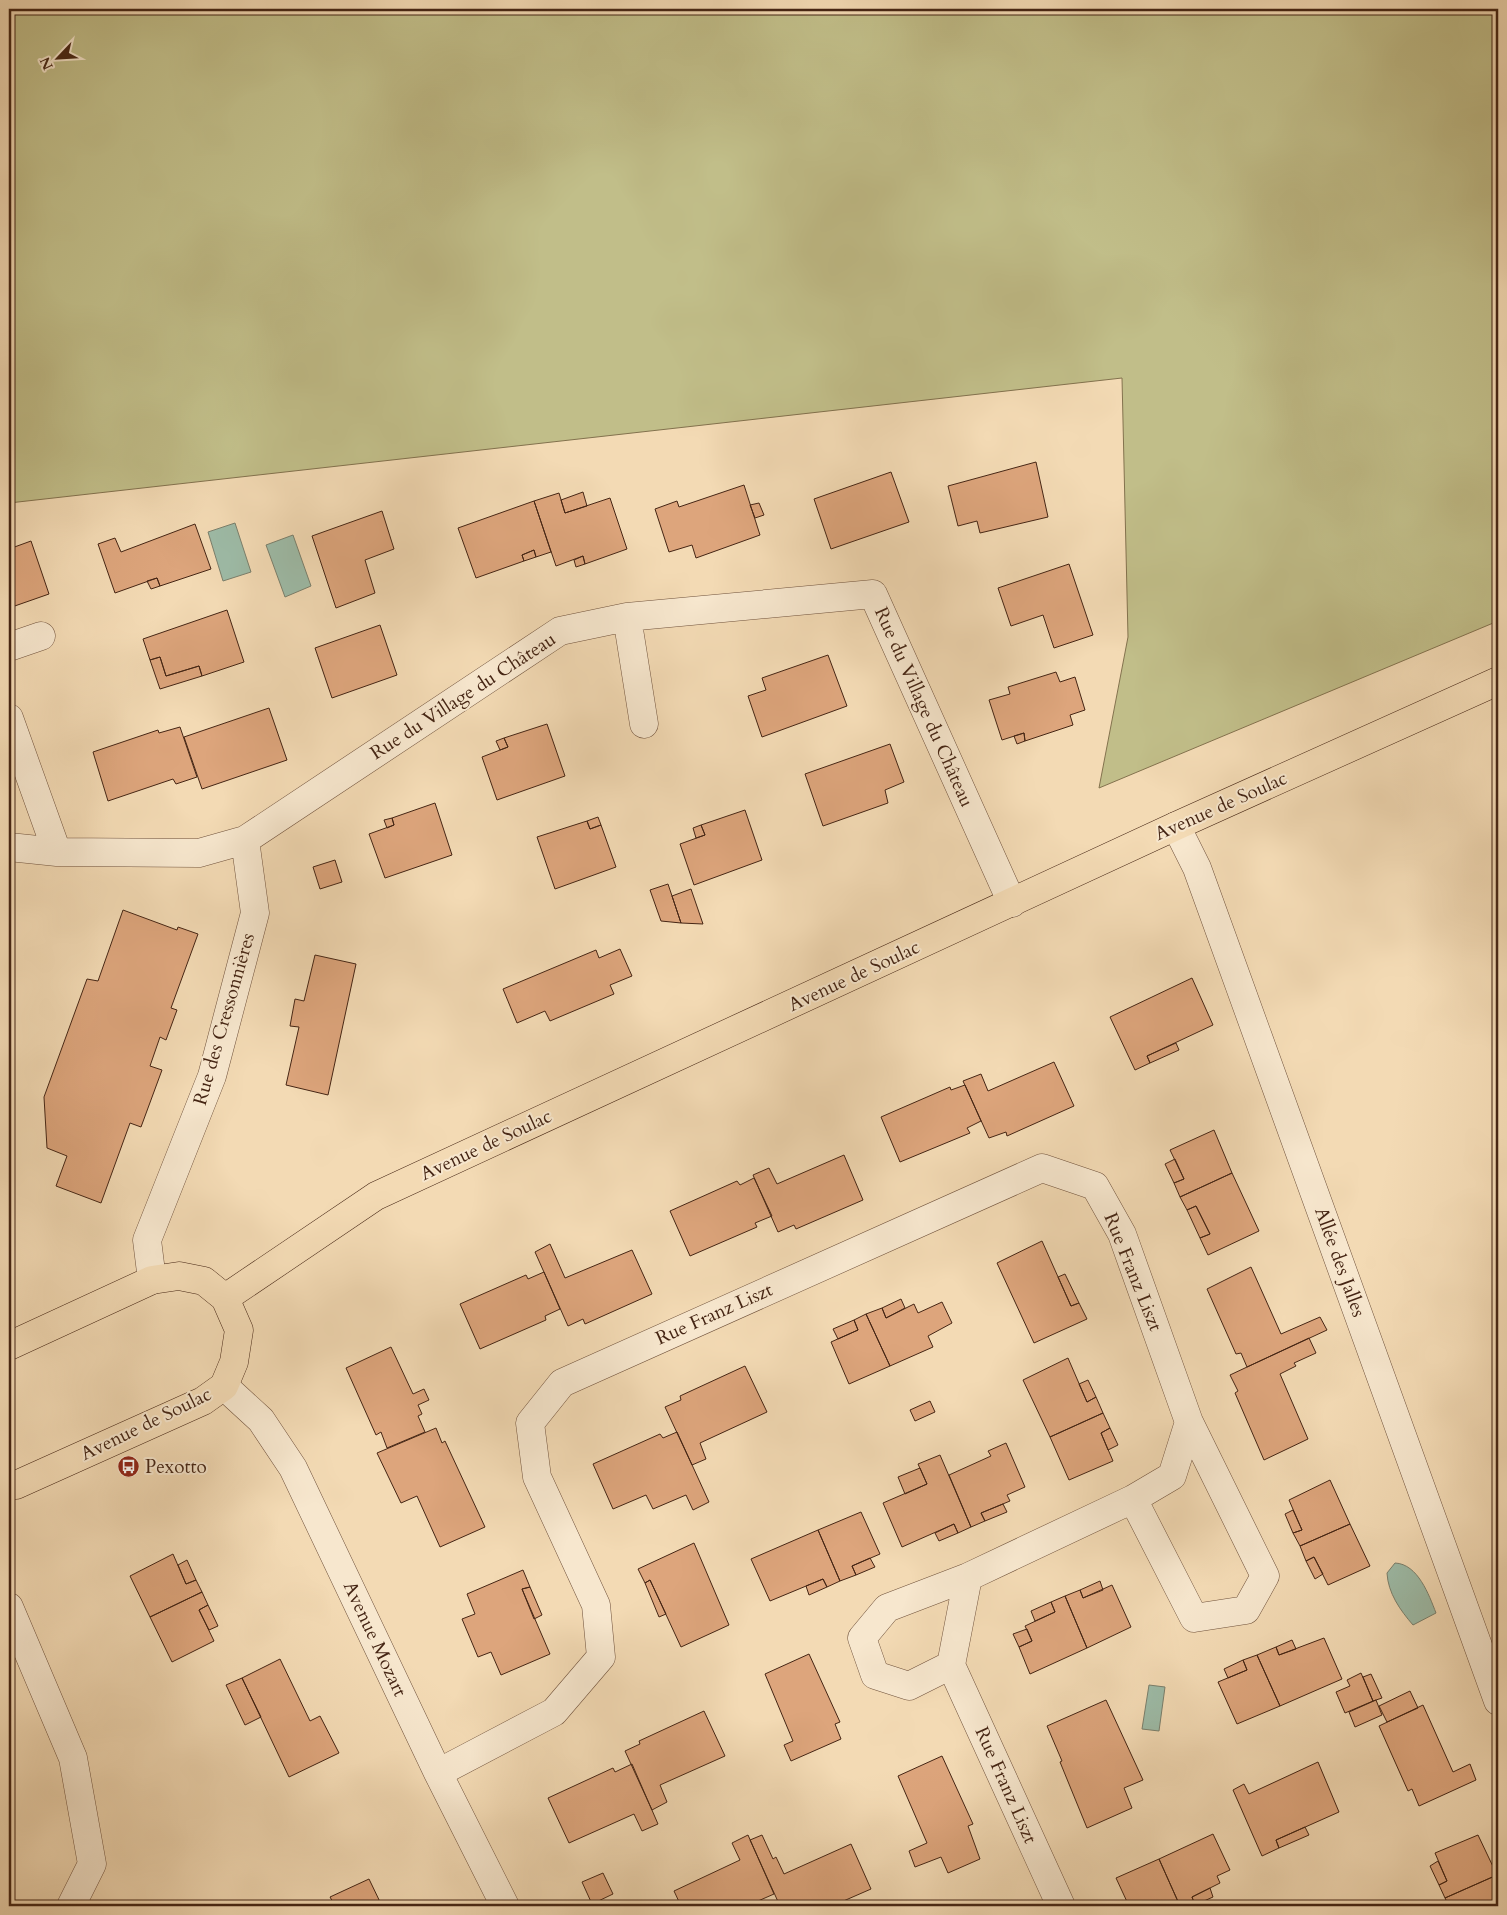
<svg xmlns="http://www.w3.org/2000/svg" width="1507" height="1915" font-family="Cardo,serif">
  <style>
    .green { fill: #c1be89; stroke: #83724e }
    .water { fill: #9dbba7; stroke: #7a7f6c }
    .building { fill: #dda57c; stroke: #452514 }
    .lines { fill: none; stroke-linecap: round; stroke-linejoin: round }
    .minor-casing { stroke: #70523c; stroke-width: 29 }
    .major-casing { stroke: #452514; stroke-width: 29 }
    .minor { stroke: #f7e7ce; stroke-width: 28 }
    .major { stroke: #f3dab4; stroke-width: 28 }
    .labels { text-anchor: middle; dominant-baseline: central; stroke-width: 4; stroke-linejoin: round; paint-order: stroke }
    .street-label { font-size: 19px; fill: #452514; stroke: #f7e7ce }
    .poi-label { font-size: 19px; fill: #452514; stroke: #f7e7ce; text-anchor: start }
  </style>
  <rect width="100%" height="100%" fill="#f3dab4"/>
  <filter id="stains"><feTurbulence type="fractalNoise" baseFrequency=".004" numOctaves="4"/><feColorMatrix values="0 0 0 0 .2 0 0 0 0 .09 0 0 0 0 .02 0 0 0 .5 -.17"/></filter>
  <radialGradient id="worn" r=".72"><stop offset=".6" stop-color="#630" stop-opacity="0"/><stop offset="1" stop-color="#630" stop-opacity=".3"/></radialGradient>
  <path class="green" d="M9,9H1498V621L1099,788L1128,637L1122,378L9,503Z"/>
  <path class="water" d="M235,523L251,572L223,581L208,532Z
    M293,535L311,586L285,597L266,545Z
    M1395,1563C1418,1564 1429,1595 1436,1613L1413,1625C1400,1610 1388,1593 1387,1573Z
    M1149,1685L1165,1687L1159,1731L1142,1729Z"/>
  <path class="building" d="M1036,462L1048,517L980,533L977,521L958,526L948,486Z
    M891,472L909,522L831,549L814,499Z
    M744,485L760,535L696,558L692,545L669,552L655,509L677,501L679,507Z
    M583,492L587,506L565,513L561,500Z
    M559,493L565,513L610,498L627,549L585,564L583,556L556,566L534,501Z
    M534,501L551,552L536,557L534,550L522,555L524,561L476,578L458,528Z
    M759,503L764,515L755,518L750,505Z
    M382,511L394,549L365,560L375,593L336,608L312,536Z
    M195,524L211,569L160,586L157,578L115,593L98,544L115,538L121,552Z
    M31,541L49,594L9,608V549Z
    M534,550L536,557L524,561L522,555Z
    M583,556L585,564L576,567L574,560Z
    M1069,564L1093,635L1054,648L1043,615L1011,626L998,588Z
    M157,578L160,586L151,589L147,581Z
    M227,610L244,662L202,676L199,666L166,676L160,657L150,660L143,639Z
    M380,625L397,675L332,698L315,648Z
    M828,655L847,706L762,737L748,696L766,690L762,678Z
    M160,657L166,676L199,666L202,676L160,689L150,660Z
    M1056,672L1060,682L1075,677L1085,710L1070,715L1073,725L1025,741L1024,733L1002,740L989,700L1010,694L1008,687Z
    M269,708L287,760L202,789L184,737Z
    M547,724L565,776L497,800L482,757L508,747L504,738Z
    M180,727L197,777L176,784L173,779L108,801L93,752L158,730L159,733Z
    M1024,733L1025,741L1017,744L1014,736Z
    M504,738L508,747L500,750L496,741Z
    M890,744L904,782L885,790L888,803L823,826L805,774Z
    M435,803L452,855L385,878L369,834L394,825L392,818Z
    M745,810L762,860L694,885L680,844L705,835L701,825Z
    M598,817L601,825L590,829L587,821Z
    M392,818L394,825L387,828L384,820Z
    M587,821L590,829L601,825L616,867L555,889L537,837Z
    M701,825L705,835L696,838L693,828Z
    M335,860L342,882L320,889L313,867Z
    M668,884L681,923L661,921L650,890Z
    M691,889L703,924L681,923L672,896Z
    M123,910L177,930L178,927L198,934L171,1008L177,1010L166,1040L160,1037L150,1066L162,1070L141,1127L130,1123L101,1203L56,1186L67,1156L47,1148L44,1097L87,979L98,981Z
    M620,949L632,976L610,985L614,994L550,1021L545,1011L517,1023L503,989L596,950L599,958Z
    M315,955L356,964L328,1095L286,1085L299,1027L290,1026L295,999L304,1001Z
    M1192,978L1213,1025L1147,1056L1150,1063L1135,1070L1110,1017Z
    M1176,1043L1179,1050L1150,1063L1147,1056Z
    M1054,1062L1074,1106L1007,1136L1006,1132L989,1138L963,1081L981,1074L988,1091Z
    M965,1085L981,1121L967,1128L970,1133L900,1162L881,1117L950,1087L951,1090Z
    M1214,1130L1232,1173L1180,1197L1174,1183L1184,1179L1170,1150Z
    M844,1155L863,1200L796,1229L794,1225L778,1232L753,1175L769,1168L777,1184Z
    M1175,1159L1184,1179L1174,1183L1165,1164Z
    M1232,1173L1259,1231L1208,1255L1200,1238L1210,1234L1196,1206L1187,1210L1180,1197Z
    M754,1178L772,1216L755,1223L757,1227L690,1256L670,1211L737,1181L740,1185Z
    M1196,1206L1210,1234L1200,1238L1187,1210Z
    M1042,1241L1071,1306L1079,1303L1087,1319L1034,1343L997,1263Z
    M550,1244L565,1278L632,1250L652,1294L585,1324L583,1319L568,1326L535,1252Z
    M1251,1267L1281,1334L1320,1317L1327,1330L1247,1367L1241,1353L1236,1354L1207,1289Z
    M544,1272L560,1309L545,1316L546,1320L480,1349L460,1304L526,1275L528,1279Z
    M1065,1274L1079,1303L1071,1306L1058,1277Z
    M901,1299L905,1308L886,1318L882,1308Z
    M942,1302L952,1323L928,1336L933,1347L890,1366L866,1314L882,1308L886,1318L914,1304L918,1313Z
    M866,1314L890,1366L849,1384L831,1342L858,1330L854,1320Z
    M854,1320L858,1330L838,1339L833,1329Z
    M1309,1338L1316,1353L1294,1363L1296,1366L1280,1374L1308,1439L1264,1460L1235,1393L1238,1391L1230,1375Z
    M391,1347L413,1394L424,1389L429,1400L418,1405L422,1414L418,1416L425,1432L387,1448L381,1432L376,1435L346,1368Z
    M1068,1358L1087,1402L1096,1397L1103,1413L1050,1437L1023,1380Z
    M745,1366L767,1412L700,1443L706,1459L692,1465L665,1407L681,1400L680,1396Z
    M1088,1380L1096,1397L1087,1402L1079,1384Z
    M930,1401L935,1412L915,1421L910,1410Z
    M1103,1413L1110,1428L1101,1433L1113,1461L1069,1480L1050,1437Z
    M436,1428L442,1443L445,1441L485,1527L440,1547L417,1496L401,1503L377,1453Z
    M1110,1428L1118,1445L1108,1450L1101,1433Z
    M677,1432L709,1502L693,1510L686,1495L653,1509L646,1495L613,1509L593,1464L660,1434L663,1438Z
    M1006,1443L1025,1487L1007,1495L1010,1501L981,1513L985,1521L971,1527L949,1475L991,1456L988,1451Z
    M940,1455L971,1527L958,1533L954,1524L902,1547L883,1503L927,1484L918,1464Z
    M920,1468L927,1484L905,1494L898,1477Z
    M1330,1480L1350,1524L1300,1546L1293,1533L1302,1530L1289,1500Z
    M1003,1504L1007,1512L985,1521L981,1513Z
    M1293,1510L1302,1530L1293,1533L1285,1514Z
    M861,1512L880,1554L852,1566L856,1575L840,1581L818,1530Z
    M954,1524L958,1533L939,1541L935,1533Z
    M1350,1524L1370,1566L1328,1585L1314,1557L1306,1561L1300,1546Z
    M818,1530L840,1581L827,1587L823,1579L770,1601L751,1559Z
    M694,1543L729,1625L681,1647L650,1580L645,1583L638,1569Z
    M173,1554L186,1584L196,1580L202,1592L150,1617L130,1576Z
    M1314,1557L1323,1574L1315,1579L1306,1561Z
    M870,1558L875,1567L856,1575L852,1566Z
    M187,1560L196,1580L186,1584L178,1565Z
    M523,1570L530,1587L522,1589L550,1654L501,1675L491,1652L478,1657L462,1619L475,1614L467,1594Z
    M823,1579L827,1587L809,1595L806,1586Z
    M650,1580L666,1614L659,1617L645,1583Z
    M1100,1581L1103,1590L1083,1598L1080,1590Z
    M1112,1585L1131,1627L1087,1648L1065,1596L1080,1590L1083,1598Z
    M530,1587L542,1615L534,1619L522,1589Z
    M202,1592L208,1605L199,1610L214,1641L172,1662L150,1617Z
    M1065,1596L1087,1648L1030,1674L1019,1647L1032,1641L1025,1626L1055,1612L1051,1602Z
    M1051,1602L1055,1612L1035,1621L1031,1611Z
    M208,1605L218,1626L209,1630L199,1610Z
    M1027,1629L1032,1641L1019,1647L1013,1634Z
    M1324,1638L1342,1679L1280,1706L1257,1655L1276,1647L1279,1655Z
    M1292,1640L1296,1649L1279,1655L1276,1647Z
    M809,1654L840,1722L835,1724L841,1739L791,1761L784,1745L793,1741L765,1674Z
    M1257,1655L1280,1706L1237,1724L1218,1682L1247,1670L1243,1660Z
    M280,1659L310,1721L320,1716L339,1753L289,1777L242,1678Z
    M1243,1660L1247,1670L1228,1678L1224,1669Z
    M1361,1673L1373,1701L1345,1713L1336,1692L1350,1686L1347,1680Z
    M1371,1674L1382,1698L1373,1701L1363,1677Z
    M242,1678L261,1717L245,1725L226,1685Z
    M1410,1691L1418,1708L1387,1722L1379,1706Z
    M1106,1700L1143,1780L1124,1788L1132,1808L1087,1828L1060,1762L1062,1761L1047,1726Z
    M1376,1700L1382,1715L1355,1727L1349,1712Z
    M1423,1705L1453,1772L1470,1764L1476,1780L1419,1806L1412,1789L1408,1791L1379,1726Z
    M704,1711L725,1756L660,1785L667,1802L652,1810L625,1751L640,1744L639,1741Z
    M942,1756L973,1824L968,1826L980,1859L948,1873L941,1857L915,1867L909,1851L927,1843L898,1776Z
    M1318,1762L1339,1812L1276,1840L1279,1848L1262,1856L1233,1790L1244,1784L1249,1794Z
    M632,1764L658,1824L642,1831L634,1814L569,1843L548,1798L613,1768L615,1772Z
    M1305,1827L1309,1835L1279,1848L1276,1840Z
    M1213,1834L1230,1870L1217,1876L1220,1883L1192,1897L1195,1905L1180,1906L1159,1859Z
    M748,1835L774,1894L758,1901L760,1905L757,1906H681L674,1891L740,1860L732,1843Z
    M762,1835L773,1859L776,1857L784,1874L851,1844L871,1889L832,1906H780L750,1840Z
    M1478,1835L1497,1875L1445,1898L1439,1885L1447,1881L1435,1853Z
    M1159,1859L1180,1906H1129L1116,1878Z
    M1438,1861L1447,1881L1439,1885L1430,1866Z
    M603,1873L613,1894L592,1904L582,1882Z
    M1497,1875L1498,1906H1449L1445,1898Z
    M369,1879L382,1906H335L330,1897Z
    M1210,1888L1213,1897L1195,1905L1192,1897Z"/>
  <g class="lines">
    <defs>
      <path id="minor" d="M627,617L644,724
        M9,647L41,636
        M9,718L57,852
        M1176,826L1197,868L1498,1701
        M9,847L57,852L199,853L245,840L560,631L627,617L873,594L1012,903
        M152,1280L147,1240L212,1076L255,913L245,840
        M224,1386L261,1420L293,1468L438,1773L505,1906
        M1133,1499L1194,1618L1246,1610L1265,1576L1189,1422
        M9,1607L73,1758L92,1864L71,1906
        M951,1665L909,1686L875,1675L862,1638L887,1608L968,1577
        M438,1773L554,1712L601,1657L596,1605L537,1477L530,1423L562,1383L1042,1168L1095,1186L1122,1234L1189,1422L1172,1476L1133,1499L968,1577L951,1665L1061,1906"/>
      <path id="major" d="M225,1298L376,1196L1176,826L1498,681
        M9,1346L152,1280L179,1276L204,1281L225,1298L239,1330L234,1362L224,1386L203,1401L16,1485H9"/>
    </defs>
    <use href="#minor" class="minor-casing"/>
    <use href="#major" class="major-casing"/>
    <use href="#minor" class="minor"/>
    <use href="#major" class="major"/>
  </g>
  <defs>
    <symbol id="bus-disc" viewBox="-11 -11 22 22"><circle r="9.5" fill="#8f2418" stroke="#f7e7ce"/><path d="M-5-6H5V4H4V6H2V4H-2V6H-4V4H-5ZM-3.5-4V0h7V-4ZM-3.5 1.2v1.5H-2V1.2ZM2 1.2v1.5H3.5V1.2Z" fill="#fff"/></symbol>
  </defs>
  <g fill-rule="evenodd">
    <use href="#bus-disc" x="116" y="1454" width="25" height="25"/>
  </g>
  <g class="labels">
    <g class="street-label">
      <text transform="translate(463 696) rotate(-33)">Rue du Village du Château</text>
      <text transform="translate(924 707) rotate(66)">Rue du Village du Château</text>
      <text transform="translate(1221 806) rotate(-24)">Avenue de Soulac</text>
      <text transform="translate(854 976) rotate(-25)">Avenue de Soulac</text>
      <text transform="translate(224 1019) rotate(-74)">Rue des Cressonnières</text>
      <text transform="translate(486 1145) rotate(-25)">Avenue de Soulac</text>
      <text transform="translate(1340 1262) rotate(70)">Allée des Jalles</text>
      <text transform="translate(1133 1272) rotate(68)">Rue Franz Liszt</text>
      <text transform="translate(714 1314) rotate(-24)">Rue Franz Liszt</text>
      <text transform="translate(146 1424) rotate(-26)">Avenue de Soulac</text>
      <text transform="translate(375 1639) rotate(65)">Avenue Mozart</text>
      <text transform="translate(1006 1785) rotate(66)">Rue Franz Liszt</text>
    </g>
    <g class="poi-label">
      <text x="145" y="1467">Pexotto</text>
    </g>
  </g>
  <rect width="1507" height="1915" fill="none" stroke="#f3dab4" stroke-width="30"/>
  <rect x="10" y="10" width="1487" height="1895" fill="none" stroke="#452514" stroke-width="2.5"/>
  <rect x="15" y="15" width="1477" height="1885" fill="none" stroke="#452514"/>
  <g transform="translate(58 58) rotate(245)" stroke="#f7e7ce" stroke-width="4" paint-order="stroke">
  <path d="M0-4L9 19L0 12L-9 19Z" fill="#452514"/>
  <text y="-8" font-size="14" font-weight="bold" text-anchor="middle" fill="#452514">N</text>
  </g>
  <rect width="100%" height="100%" filter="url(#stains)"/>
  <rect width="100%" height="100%" fill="url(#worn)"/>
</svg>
